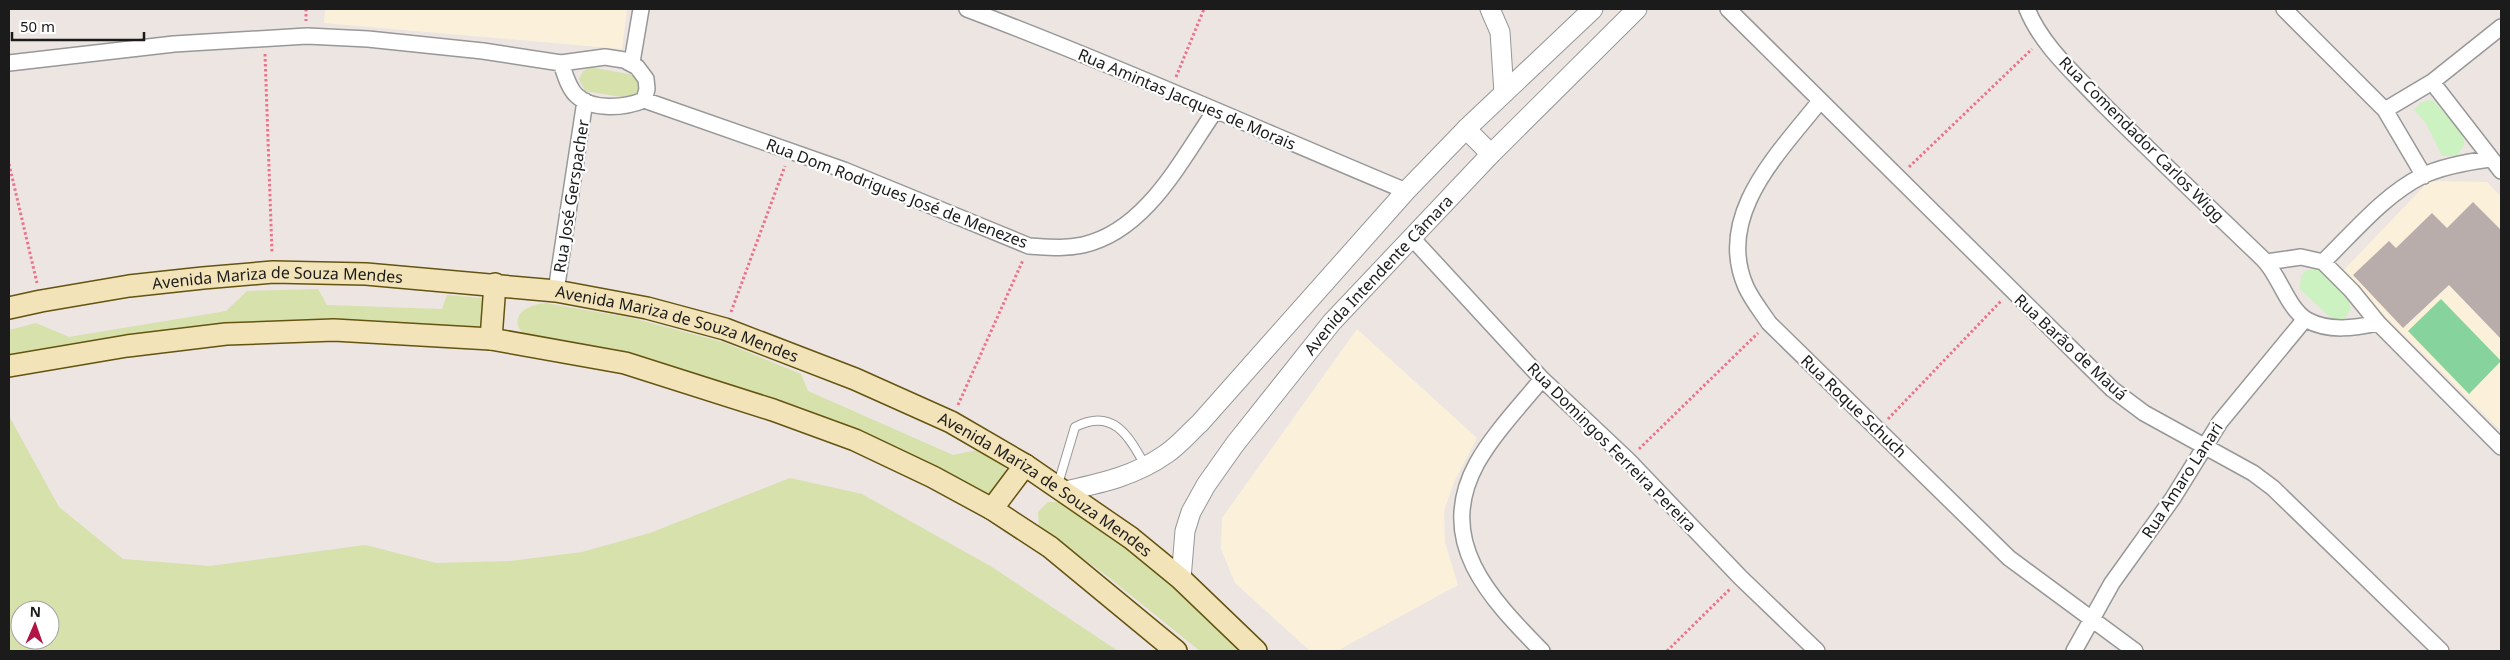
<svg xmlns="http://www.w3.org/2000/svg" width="2510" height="660" font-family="'Noto Sans',sans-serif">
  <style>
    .education { fill: #fbf1db }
    .grass { fill: #d6e1ac; fill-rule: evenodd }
    .park { fill: #cdf2c2 }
    .pitch { fill: #87d39e }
    .building { fill: #b8adab }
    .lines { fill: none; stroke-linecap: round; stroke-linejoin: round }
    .service-casing { stroke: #989898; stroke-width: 10 }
    .minor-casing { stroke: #989898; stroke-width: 18 }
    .tertiary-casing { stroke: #989898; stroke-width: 21 }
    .secondary-casing { stroke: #645410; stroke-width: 24 }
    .path { stroke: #ea748c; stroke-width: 3; stroke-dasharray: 2.5 2.5; stroke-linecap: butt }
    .service { stroke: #fff; stroke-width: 8 }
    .minor { stroke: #fff; stroke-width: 15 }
    .tertiary { stroke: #fff; stroke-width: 19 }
    .secondary { stroke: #f2e3b9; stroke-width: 21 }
    .labels { text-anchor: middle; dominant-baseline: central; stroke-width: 4.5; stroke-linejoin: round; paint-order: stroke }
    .street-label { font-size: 16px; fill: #1b1b1b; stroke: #fff }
  </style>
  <rect width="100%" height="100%" fill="#ece5e2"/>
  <path class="education" d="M325,9H627L622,49L324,23Z
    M2429,181L2487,182L2501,197V431L2341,273Z
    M1357,329L1477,438L1455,480L1444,511L1445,542L1458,585L1337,651H1310L1235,583L1221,549L1222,518Z"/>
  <path class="grass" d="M590,67L639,76L643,78L639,100L585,91L579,79L583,71Z
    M318,289L327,305L442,309L447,295L482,298L486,304L484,323L474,330L385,324L9,369V330L36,323L69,337L226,311L247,291Z
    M545,303L632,318L723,342L801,374L808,391L953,455L977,450L1005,467L1007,473L991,495L985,494L800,407L627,354L524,335C507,316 527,305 545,303Z
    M9,416L59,507L123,559L210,566L365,545L436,563L510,561L582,552L650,533L790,478L862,494L992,567L1118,651H9ZM20,610H50V640H20Z
    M1048,502H1059L1129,550L1205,614L1245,651H1200L1107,576L1039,527L1038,512Z"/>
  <path class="park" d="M2429,100L2434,101L2461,132L2465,144L2457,156H2442L2426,123L2414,110L2420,103Z
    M2316,269L2320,270L2349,301L2351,309L2344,319L2333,320L2300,289L2301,276L2307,270Z"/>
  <path class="pitch" d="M2441,299L2501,361L2469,394L2408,331Z"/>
  <path class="building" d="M2473,202L2501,230V339L2449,285L2403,328L2353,275L2389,241L2396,248L2432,213L2447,228Z"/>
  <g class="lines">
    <defs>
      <path id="service" d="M1058,484L1075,427C1114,407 1129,437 1146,467"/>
      <path id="minor" d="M967,9C1115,65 1260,130 1406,191
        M1728,9L2112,389L2144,413L2253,473L2273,488L2441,651
        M2027,9C2042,46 2075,74 2102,103C2155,156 2209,207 2263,259C2279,274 2287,308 2307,320C2329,332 2355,328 2378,323
        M2284,9L2385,110L2424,176
        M632,62L641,9
        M9,63L174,44L307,36L368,39L483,51L561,63L605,57L624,60L637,67L646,79L647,89L644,100
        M561,63C565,74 568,87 576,95C592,111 625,108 644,100L844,170L1029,246C1047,247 1065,249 1083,245C1146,231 1181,160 1215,111
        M2432,82L2501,27
        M1820,101C1780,152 1714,215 1746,287C1752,300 1761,311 1769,323L2009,558L2135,651
        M2385,110L2432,82L2501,171
        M1412,238L1542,379L1628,460L1741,578L1817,651
        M2267,262L2301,257L2323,262L2352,291L2378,323L2501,447
        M2323,262C2353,233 2384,195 2422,176C2443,166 2467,162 2490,159
        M556,291L585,101
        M1542,651C1490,598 1434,541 1477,463C1494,433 1520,406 1542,379
        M2074,651L2112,583L2173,498L2220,422L2305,319"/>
      <g id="tertiary">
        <path d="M1490,9L1500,32L1504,93"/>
        <path d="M1466,129L1491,154"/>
        <path d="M1065,491C1101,483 1135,476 1166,454C1178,446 1189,433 1200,423L1406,191L1466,129L1593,9"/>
        <path id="s1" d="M1181,579L1185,531L1191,512L1206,485L1235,444L1332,322L1491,154L1637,9"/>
      </g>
      <g id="secondary">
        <path id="s2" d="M9,308L41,301L129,286L203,278L273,272L366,274L556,291L647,308L725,329L855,379L951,422L1025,465L1131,538L1181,579L1256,651"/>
        <path d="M491,339L495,284"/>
        <path d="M9,366L127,346L226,334L334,330L491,339L625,363L773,410L855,440L933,477L992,509L1050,547L1176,651"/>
        <path d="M992,509L1025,465"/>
      </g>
    </defs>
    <use href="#service" class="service-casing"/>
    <use href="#minor" class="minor-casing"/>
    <use href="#tertiary" class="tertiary-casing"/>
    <use href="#secondary" class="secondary-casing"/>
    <path class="path" d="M306,9V21
      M265,54L272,253
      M1176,77L1204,9
      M9,164L37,283
      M1909,167L2032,49
      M731,312L785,166
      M958,405L1023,260
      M1888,419L2001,301
      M1639,449L1758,333
      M1667,651L1730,589"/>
    <use href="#service" class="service"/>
    <use href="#minor" class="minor"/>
    <use href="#tertiary" class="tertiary"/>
    <use href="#secondary" class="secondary"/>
  </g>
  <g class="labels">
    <g class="street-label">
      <text transform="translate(1187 99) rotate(23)">Rua Amintas Jacques de Morais</text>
      <text transform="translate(2142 139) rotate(45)">Rua Comendador Carlos Wigg</text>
      <text transform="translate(897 193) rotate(21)">Rua Dom Rodrigues José de Menezes</text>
      <text transform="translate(571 196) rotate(-81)">Rua José Gerspacher</text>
      <text stroke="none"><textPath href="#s1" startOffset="371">Avenida Intendente Câmara</textPath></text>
      <text stroke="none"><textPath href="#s2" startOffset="271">Avenida Mariza de Souza Mendes</textPath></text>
      <text stroke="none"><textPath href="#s2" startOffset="676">Avenida Mariza de Souza Mendes</textPath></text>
      <text transform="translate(2071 347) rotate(43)">Rua Barão de Mauá</text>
      <text transform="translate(1854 406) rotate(44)">Rua Roque Schuch</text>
      <text transform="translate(1612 447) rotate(45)">Rua Domingos Ferreira Pereira</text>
      <text transform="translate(2182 480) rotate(-57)">Rua Amaro Lanari</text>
      <text stroke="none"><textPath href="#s2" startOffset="1081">Avenida Mariza de Souza Mendes</textPath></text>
    </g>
  </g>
  <rect width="2510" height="660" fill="none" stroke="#1b1b1b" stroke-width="20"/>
  <g transform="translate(35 625) rotate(2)"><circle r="24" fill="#ffffff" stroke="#a4a4a4"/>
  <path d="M0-4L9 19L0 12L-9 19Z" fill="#b21445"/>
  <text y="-8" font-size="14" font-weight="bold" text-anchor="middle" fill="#1b1b1b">N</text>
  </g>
  <path d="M12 32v8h132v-8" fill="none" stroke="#1b1b1b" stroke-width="2.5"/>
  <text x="20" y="32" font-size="15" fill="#1b1b1b" stroke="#ffffff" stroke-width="4" paint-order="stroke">50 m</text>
</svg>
